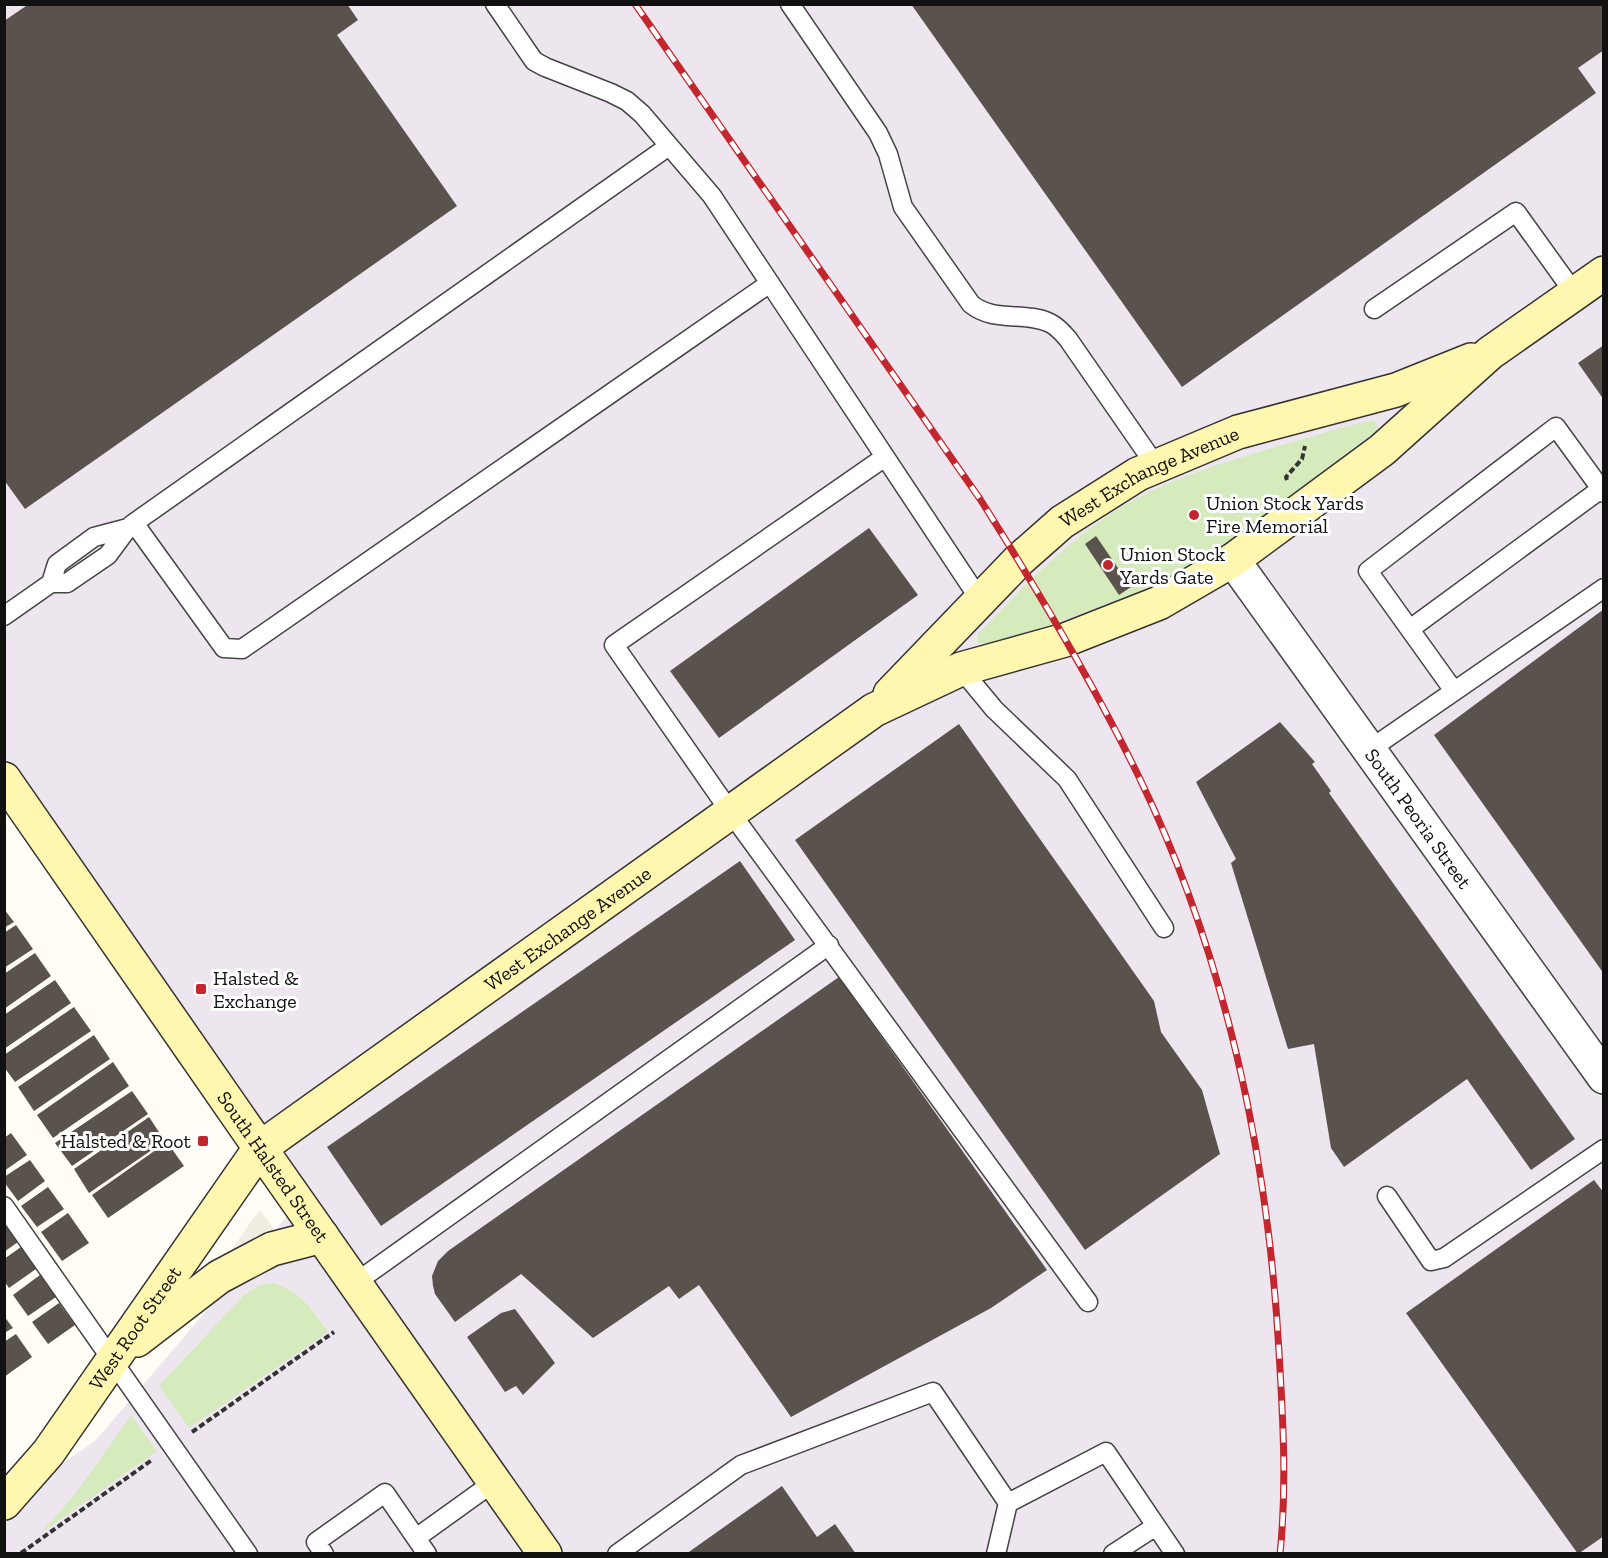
<svg xmlns="http://www.w3.org/2000/svg" width="1608" height="1558" font-family="'Zilla Slab',serif">
  <style>
    .industrial { fill: #eee6ef }
    .green { fill: #d5ebbd }
    .plaza { fill: #f1ede2 }
    .building { fill: #5a524d }
    .lines { fill: none; stroke-linecap: round; stroke-linejoin: round }
    .lane-casing { stroke: #444; stroke-width: 21 }
    .street-casing { stroke: #444; stroke-width: 36 }
    .secondary-casing { stroke: #333; stroke-width: 36 }
    .path { stroke: #333; stroke-width: 4; stroke-dasharray: 6 3; stroke-linecap: butt }
    .lane { stroke: #fff; stroke-width: 18 }
    .street { stroke: #fff; stroke-width: 33 }
    .secondary { stroke: #fff6b0; stroke-width: 33 }
    .rail-casing { stroke: #c4262e; stroke-width: 7 }
    .rail { stroke: #fff; stroke-width: 4.5; stroke-dasharray: 14; stroke-linecap: butt }
    .poi-dot { fill: #c4262e; stroke: #fff; stroke-width: 2 }
    .labels { text-anchor: middle; dominant-baseline: central; stroke-width: 6; stroke-linejoin: round; paint-order: stroke }
    .street-label { font-size: 20px; fill: #111; stroke: #fff }
    .poi-label { font-size: 20px; fill: #111; stroke: #fff; text-anchor: start }
  </style>
  <rect width="100%" height="100%" fill="#fffdf5"/>
  <path class="industrial" d="M5,5H1603V1553L5,1554L4,1505L96,1440L298,1203L5,776Z"/>
  <path class="green" d="M1374,420L1379,429L1365,440C1308,483 1252,529 1192,567C1154,590 1098,607 1057,623C1036,631 999,647 978,643L977,635C1015,595 1053,556 1097,523C1152,483 1221,463 1286,444C1315,436 1344,426 1374,420Z
    M273,1283C302,1293 311,1308 328,1332L189,1428L159,1386L243,1296L259,1285Z
    M131,1415L157,1451L40,1534L76,1493Z"/>
  <path class="plaza" d="M260,1210L275,1230L214,1275L253,1219Z"/>
  <path class="building" d="M29,4H347L358,20L337,35L457,206L25,509L4,480V21Z
    M911,4H1604V50L1578,68L1596,93L1182,387Z
    M1604,345V400L1578,363Z
    M869,528L918,595L719,738L670,671Z
    M1096,536L1131,587L1119,595L1085,544Z
    M1604,609V974L1434,735Z
    M1280,722L1315,762L1312,764L1331,791L1329,793L1575,1139L1531,1170L1467,1079L1344,1167L1331,1148L1314,1044L1288,1049L1231,863L1236,859L1196,782Z
    M959,724L1154,1001L1161,1032L1202,1090L1220,1154L1085,1250L795,840Z
    M740,861L795,940L381,1226L327,1147Z
    M4,909L14,922L4,928Z
    M16,925L33,949L4,968V933Z
    M35,953L51,976L4,1009V974Z
    M839,977L1047,1270L991,1308L791,1417L699,1285L679,1299L669,1286L593,1338L521,1274L455,1322L435,1294L433,1286L432,1276L438,1261L448,1251Z
    M55,980L71,1003L4,1049V1015Z
    M74,1007L91,1031L15,1082L4,1067V1055Z
    M94,1035L110,1059L34,1111L18,1087Z
    M113,1062L129,1086L53,1138L37,1115Z
    M132,1091L148,1114L72,1166L55,1143Z
    M149,1117L165,1141L89,1193L74,1169Z
    M11,1133L27,1155L4,1171V1138Z
    M167,1142L184,1166L108,1218L92,1195Z
    M30,1160L45,1181L18,1201L4,1182V1177Z
    M1594,1180L1604,1193V1536L1578,1554L1406,1313Z
    M48,1187L64,1209L37,1227L21,1206Z
    M68,1213L89,1243L62,1261L41,1232Z
    M4,1223L18,1242L4,1252Z
    M21,1247L36,1269L9,1288L4,1281V1259Z
    M40,1275L56,1297L28,1316L13,1295Z
    M59,1303L75,1325L48,1344L32,1322Z
    M515,1309L555,1363L523,1395L516,1386L505,1392L467,1337L501,1313Z
    M4,1316L13,1328L4,1333Z
    M16,1334L32,1357L4,1377V1342Z
    M782,1486L817,1537L835,1524L856,1554H686Z"/>
  <g class="lines">
    <defs>
      <path id="lane" d="M495,4L534,61L545,67L611,93L627,101L642,114L712,196L980,600
        M790,4L878,133L888,154L903,207L971,304C994,323 1025,311 1050,323C1058,327 1063,333 1068,339L1156,466
        M1374,309L1516,212L1575,294
        M885,457L614,645L731,813L1088,1302
        M134,523L224,648L242,649L770,283
        M51,583L57,564L94,537L128,528
        M4,616L51,583H67L108,555L128,528L134,523L669,146
        M1410,629L1601,489
        M961,669L994,709L1067,779L1164,928
        M1454,691L1368,571L1556,427L1604,493
        M1369,750L1604,588
        M1387,1196L1431,1261L1444,1258L1604,1149
        M4,1206L248,1554
        M355,1283L829,945
        M1008,1503L1106,1452L1175,1554
        M416,1538L494,1482
        M324,1554L316,1542L385,1493L427,1554
        M617,1554L741,1465L933,1392L1008,1503L996,1554
        M1113,1554L1156,1526"/>
      <g id="street">
        <path id="s1" d="M1233,560L1604,1077"/>
      </g>
      <g id="secondary">
        <path id="s2" d="M890,694L1019,560L1062,522L1138,474L1238,432L1396,390L1471,360"/>
        <path id="s3" d="M4,779L260,1148L545,1554"/>
        <path d="M137,1340L219,1277L272,1249L322,1236"/>
        <path id="s4" d="M4,1503L48,1453L260,1148L874,710L961,669L1065,640L1159,603L1233,560L1382,450L1490,353L1604,273"/>
      </g>
    </defs>
    <use href="#lane" class="lane-casing"/>
    <use href="#street" class="street-casing"/>
    <use href="#secondary" class="secondary-casing"/>
    <path class="path" d="M1287,480L1286,477L1302,459L1305,446
      M192,1432L334,1332
      M21,1553L152,1460"/>
    <use href="#lane" class="lane"/>
    <use href="#street" class="street"/>
    <use href="#secondary" class="secondary"/>
    <defs>
      <path id="rail" d="M635,4L980,499C1037,589 1092,681 1139,777C1225,955 1268,1154 1279,1352C1283,1419 1287,1486 1280,1554"/>
    </defs>
    <use href="#rail" class="rail-casing"/>
    <use href="#rail" class="rail"/>
  </g>
  <g class="poi-dot">
    <circle cx="1194" cy="515" r="6"/>
    <circle cx="1108" cy="565" r="6"/>
    <rect x="195" y="983" width="12" height="12" rx="3"/>
    <rect x="197" y="1135" width="12" height="12" rx="3"/>
  </g>
  <g class="labels">
    <g class="street-label">
      <text stroke="none"><textPath href="#s2" startOffset="342">West Exchange Avenue</textPath></text>
      <text stroke="none"><textPath href="#s1" startOffset="318">South Peoria Street</textPath></text>
      <text stroke="none"><textPath href="#s4" startOffset="816">West Exchange Avenue</textPath></text>
      <text stroke="none"><textPath href="#s3" startOffset="472">South Halsted Street</textPath></text>
      <text stroke="none"><textPath href="#s4" startOffset="219">West Root Street</textPath></text>
    </g>
    <g class="poi-label">
      <text x="1206" y="503">Union Stock Yards<tspan x="1206" dy="23">Fire Memorial</tspan></text>
      <text x="1120" y="554">Union Stock<tspan x="1120" dy="23">Yards Gate</tspan></text>
      <text x="213" y="978">Halsted &amp;<tspan x="213" dy="23">Exchange</tspan></text>
      <text x="191" y="1141" text-anchor="end">Halsted &amp; Root</text>
    </g>
  </g>
  <rect width="1608" height="1558" fill="none" stroke="#111111" stroke-width="12"/>
</svg>
